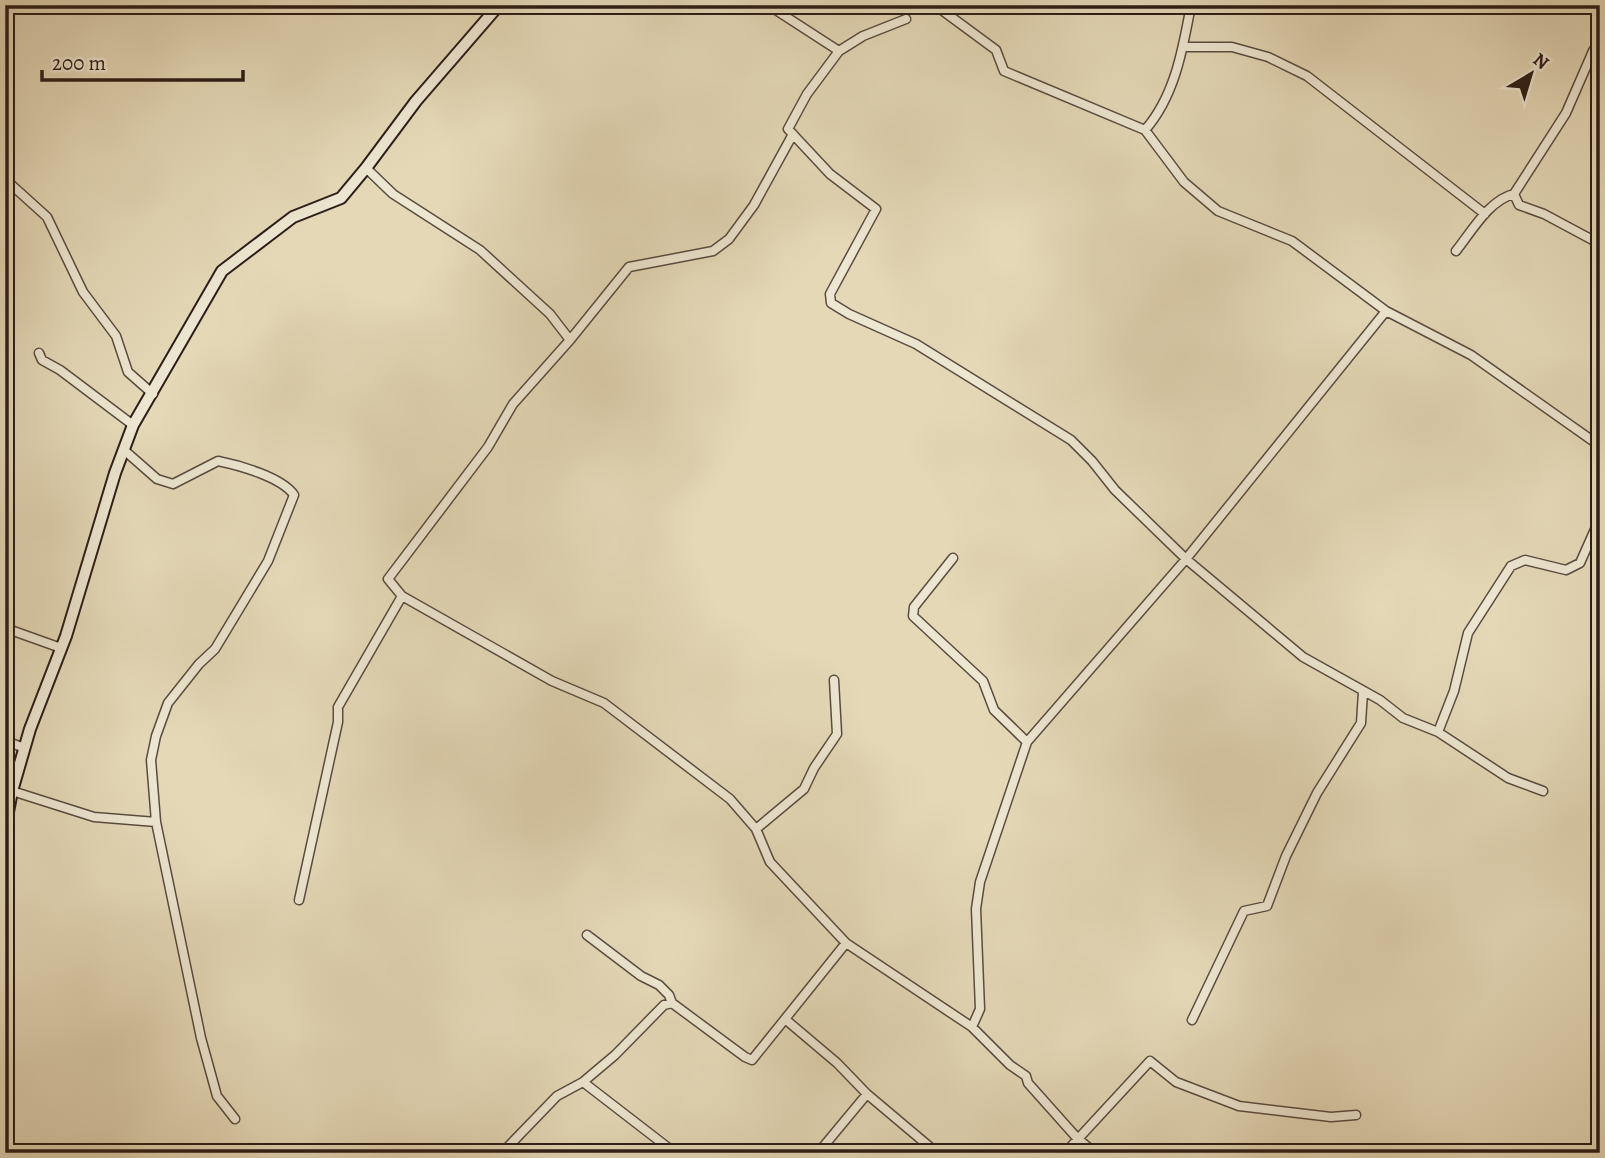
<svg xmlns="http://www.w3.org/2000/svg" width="1605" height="1158" font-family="Alegreya,serif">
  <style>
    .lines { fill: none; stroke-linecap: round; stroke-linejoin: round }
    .street-casing { stroke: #5a4c3f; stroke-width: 11 }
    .secondary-casing { stroke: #2c1e17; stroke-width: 14 }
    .street { stroke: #ede6d0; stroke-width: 8 }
    .secondary { stroke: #ede6d0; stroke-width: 10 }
  </style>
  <rect width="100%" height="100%" fill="#e4d8b7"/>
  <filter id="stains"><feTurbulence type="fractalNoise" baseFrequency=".00286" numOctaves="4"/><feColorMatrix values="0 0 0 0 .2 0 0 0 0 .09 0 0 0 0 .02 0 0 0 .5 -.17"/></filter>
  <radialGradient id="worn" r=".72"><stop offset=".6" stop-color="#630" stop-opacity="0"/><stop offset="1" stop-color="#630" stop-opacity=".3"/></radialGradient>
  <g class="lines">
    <defs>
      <path id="street" d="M768,5L839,51L807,94L788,129L830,174L876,209L830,294L831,303L849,314L916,344L1071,440L1092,461L1115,490L1186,559L1303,657L1380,700L1403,718L1438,732
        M935,5L996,50L1004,71L1145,130L1184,182L1218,211L1292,241L1386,311L1471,355L1600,446
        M1183,47H1232L1268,57L1307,76L1485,214
        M839,51L863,36L906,19
        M1145,130C1175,96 1183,48 1191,5
        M366,168L393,194L480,250L550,314L570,340
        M5,179L47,217L83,292L116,336L128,372L153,394
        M1514,194L1519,205L1544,214L1600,244
        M1456,251C1472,231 1489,200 1514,194L1566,113L1593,51L1600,42
        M39,353L42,360L60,370L133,425
        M124,450L157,479L173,484L218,461C238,465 282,477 294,495L268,561L215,649L199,664L168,703L156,736L151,760L156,822L201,1038L217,1096L235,1119
        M953,558L914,607L913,616L983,681L994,710L1027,742
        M402,596L388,579L488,447L513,404L570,340L629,267L713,251L729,239L754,205L793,134
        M5,628L61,648
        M5,741L25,748
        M12,791L94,817L156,822
        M1543,791L1508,778L1438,732L1454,691L1468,633L1511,566L1525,560L1566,570L1580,563L1600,518
        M756,829L804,789L814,768L837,734L834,680
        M299,900L338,722V707L402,596L552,681L604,703L730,799L756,829L770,862L846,943
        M587,935L641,976L659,985L669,995L672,1003
        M1192,1020L1244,911L1267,906L1286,856L1317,793L1361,723L1363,692
        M972,1027L1010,1065L1026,1076L1028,1083L1077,1138L1095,1153
        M583,1082L675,1153
        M502,1153L557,1096L583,1082L615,1055L664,1005L672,1003L745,1057L752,1060L785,1019
        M818,1153L867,1094
        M937,1153L867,1094L837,1063L785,1019L846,943L972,1027L980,1009L976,909L980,882L1027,742L1186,559L1386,311
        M1065,1153L1150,1061L1176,1082L1239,1106L1331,1117L1356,1115"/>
      <path id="secondary" d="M5,828L12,791L30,729L66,636L115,473L133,425L222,271L293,217L341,198L366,168L416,101L499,5"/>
    </defs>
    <use href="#street" class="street-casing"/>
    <use href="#secondary" class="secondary-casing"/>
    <use href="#street" class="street"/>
    <use href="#secondary" class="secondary"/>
  </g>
  <rect width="1605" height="1158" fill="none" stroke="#e4d8b7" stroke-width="28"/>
  <rect x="7" y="7" width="1591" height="1144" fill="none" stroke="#2c1e17" stroke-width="3.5"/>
  <rect x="14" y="14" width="1577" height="1130" fill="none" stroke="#2c1e17" stroke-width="2"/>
  <g transform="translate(1531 74) rotate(38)" stroke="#ede6d0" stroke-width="5" paint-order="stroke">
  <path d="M0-5L12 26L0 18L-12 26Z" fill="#2c1e17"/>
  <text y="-10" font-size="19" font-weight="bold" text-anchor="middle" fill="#2c1e17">N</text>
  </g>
  <path d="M42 70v10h201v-10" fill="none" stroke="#2c1e17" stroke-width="3.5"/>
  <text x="52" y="70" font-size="21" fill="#2c1e17" stroke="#ede6d0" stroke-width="5" paint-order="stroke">200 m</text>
  <rect width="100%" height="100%" filter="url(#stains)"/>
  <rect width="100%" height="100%" fill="url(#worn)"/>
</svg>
